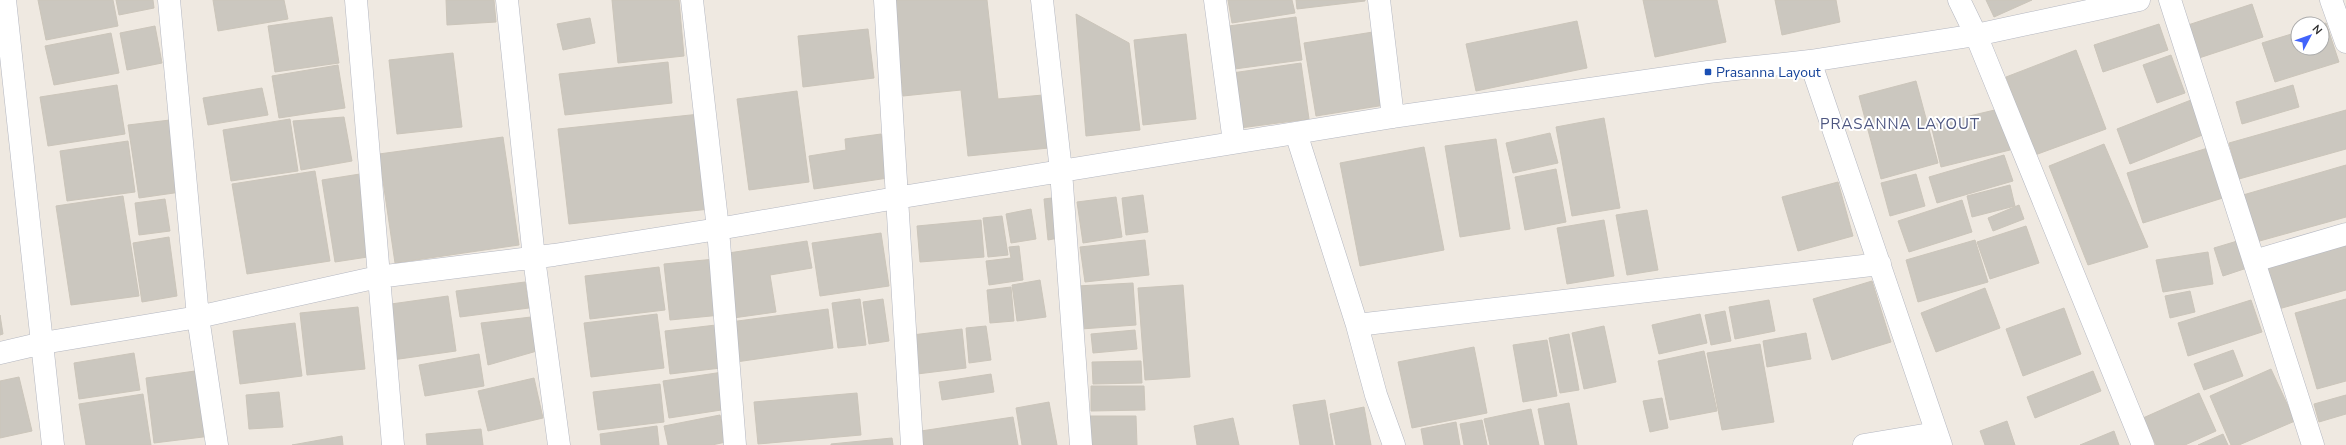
<svg xmlns="http://www.w3.org/2000/svg" width="2346" height="445" font-family="'Nunito Sans',sans-serif">
  <style>
    .building { fill: #cbc7bf; stroke: #cbc5ba }
    .lines { fill: none; stroke-linecap: round; stroke-linejoin: round }
    .minor-casing { stroke: #b4b7c1; stroke-width: 23 }
    .minor { stroke: #fff; stroke-width: 22 }
    .transit-dot { fill: #1a4fb4; stroke: #fff; stroke-width: 1.5 }
    .labels { text-anchor: middle; dominant-baseline: central; stroke-width: 4; stroke-linejoin: round; paint-order: stroke }
    .transit-label { font-size: 14px; fill: #164399; stroke: #fff; text-anchor: start }
    .neighbourhood-label { font-size: 15px; letter-spacing: 1px; fill: #4d5680; stroke: #fff }
  </style>
  <rect width="100%" height="100%" fill="#efe9e1"/>
  <path class="building" d="M38,0H113L118,26L46,40Z
    M116,0H153L154,8L119,15Z
    M213,0H284L288,19L218,31Z
    M446,0H494L496,22L447,25Z
    M612,0H679L684,56L618,63Z
    M893,0H987L998,99L1043,95L1049,148L968,156L961,90L903,96Z
    M1228,0H1292L1295,13L1232,23Z
    M1296,0H1365V1L1297,9Z
    M1643,0H1717L1726,42L1655,57Z
    M1775,0H1836L1840,22L1782,35Z
    M1986,0H2032L1994,17Z
    M2252,4L2263,37L2199,58L2188,25Z
    M1076,14L1129,43L1140,130L1086,136Z
    M332,17L339,63L275,72L268,26Z
    M1296,17L1302,60L1227,70L1221,27Z
    M590,18L595,43L563,50L557,24Z
    M1577,21L1587,68L1476,91L1466,44Z
    M2326,23L2339,62L2275,82L2262,43L2298,32V48H2322V24Z
    M2159,24L2168,50L2103,72L2094,45Z
    M155,26L162,63L127,70L120,33Z
    M868,29L874,78L803,87L798,36Z
    M1373,32L1385,105L1316,116L1304,43Z
    M111,33L119,73L54,85L45,46Z
    M1186,34L1196,119L1143,125L1134,40Z
    M2076,50L2106,129L2035,155L2006,77Z
    M453,53L462,127L397,134L389,60Z
    M2171,55L2185,93L2157,103L2143,65Z
    M668,62L672,103L565,115L559,74Z
    M1301,63L1309,119L1240,128L1232,73Z
    M338,65L345,108L279,118L272,76Z
    M1916,81L1938,163L1881,179L1859,96Z
    M117,85L125,134L48,146L40,97Z
    M2293,85L2299,107L2242,124L2236,102Z
    M262,88L268,115L208,125L203,98Z
    M797,91L809,182L749,190L737,99Z
    M2191,100L2205,134L2130,164L2117,129Z
    M1999,109L2010,150L1941,167L1931,125Z
    M2346,110V149L2239,179L2229,143Z
    M700,114L710,209L569,224L558,129Z
    M344,117L352,161L301,170L293,121Z
    M1604,118L1620,208L1572,216L1556,127Z
    M290,119L298,171L231,181L223,130Z
    M170,120L181,192L139,198L128,125Z
    M1550,133L1558,163L1513,173L1506,143Z
    M881,134L888,178L814,189L809,156L846,150L845,139Z
    M503,137L519,245L395,263L379,154Z
    M1496,139L1510,229L1460,237L1445,146Z
    M128,141L135,192L67,201L60,151Z
    M2104,144L2148,247L2088,265L2049,166Z
    M1424,147L1444,250L1360,266L1340,163Z
    M2211,147L2226,197L2143,223L2127,173Z
    M2004,155L2013,181L1937,203L1929,177Z
    M2346,165V217L2256,242L2243,195Z
    M1556,169L1566,222L1525,230L1515,177Z
    M315,171L330,261L247,274L232,184Z
    M360,174L374,256L335,262L322,180Z
    M1916,174L1925,206L1890,216L1881,183Z
    M1838,182L1853,236L1798,251L1782,197Z
    M2010,185L2015,206L1972,217L1967,196Z
    M1143,195L1148,232L1126,235L1122,198Z
    M123,196L139,296L71,305L56,206Z
    M1060,197L1064,237L1048,240L1044,199Z
    M1116,197L1122,237L1083,243L1077,202Z
    M165,199L170,231L139,235L135,203Z
    M1962,200L1972,232L1909,252L1898,221Z
    M2019,205L2024,219L1993,231L1988,218Z
    M1031,209L1036,239L1011,243L1006,214Z
    M1647,210L1658,270L1627,275L1616,215Z
    M1002,216L1008,255L988,257L983,218Z
    M981,220L984,257L920,262L917,226Z
    M1604,220L1614,276L1567,284L1557,228Z
    M2026,226L2039,263L1990,279L1977,242Z
    M881,233L889,286L820,296L812,243Z
    M169,237L177,296L142,302L133,243Z
    M2346,237V290L2275,310L2261,261Z
    M2244,239L2253,266L2223,276L2214,248Z
    M1145,240L1149,275L1085,282L1080,247Z
    M1975,240L1988,282L1918,302L1906,260Z
    M807,241L812,268L770,275L776,312L733,318L722,254Z
    M1019,246L1023,280L989,285L986,261L1011,258L1009,247Z
    M2208,252L2213,284L2163,292L2156,260Z
    M715,259L721,315L670,320L664,264Z
    M659,267L665,310L590,319L585,276Z
    M1040,280L1046,317L1017,321L1012,285Z
    M1872,281L1891,342L1832,360L1813,299Z
    M525,282L529,308L460,317L456,291Z
    M1133,283L1136,325L1081,329L1077,286Z
    M1183,285L1190,377L1145,380L1138,288Z
    M1011,287L1014,321L990,323L987,290Z
    M1985,288L2000,328L1936,352L1921,313Z
    M2190,291L2195,312L2170,318L2165,296Z
    M448,296L456,351L392,360L384,305Z
    M860,299L866,345L838,348L832,303Z
    M883,299L889,341L869,344L863,302Z
    M2346,299V381L2317,389L2295,313Z
    M1769,300L1775,331L1735,339L1729,307Z
    M2251,300L2262,332L2188,356L2178,323Z
    M358,307L365,369L307,375L300,313Z
    M2064,308L2081,354L2023,376L2006,329Z
    M828,309L833,348L736,362L730,322Z
    M1725,311L1731,341L1711,345L1705,315Z
    M657,314L664,368L591,377L584,323Z
    M1700,314L1707,343L1659,354L1652,325Z
    M0,315L3,334L0,335Z
    M531,317L537,351L488,365L481,323Z
    M295,323L302,376L240,384L233,331Z
    M716,325L721,368L670,374L665,331Z
    M986,326L991,360L969,363L966,328Z
    M1604,326L1616,382L1584,389L1572,333Z
    M962,329L966,368L917,374L912,335Z
    M1135,330L1137,349L1093,353L1091,334Z
    M1806,333L1811,359L1767,367L1763,341Z
    M1569,334L1579,390L1560,393L1549,338Z
    M1547,340L1557,396L1523,402L1513,345Z
    M1760,344L1774,422L1722,430L1707,353Z
    M1474,347L1487,413L1412,428L1398,362Z
    M2233,350L2243,376L2204,390L2194,364Z
    M1704,351L1717,411L1670,420L1658,361Z
    M134,353L140,390L79,399L74,363Z
    M479,354L484,386L425,396L419,365Z
    M1141,361L1142,383L1093,384L1092,362Z
    M2271,369L2295,421L2239,445H2231L2210,396Z
    M202,370L211,436L154,443L146,378Z
    M2093,371L2101,391L2035,418L2027,397Z
    M723,372L728,409L669,418L663,381Z
    M991,374L994,392L942,400L939,382Z
    M19,377L32,431L0,438V381Z
    M534,378L543,418L488,431L478,391Z
    M660,384L664,422L598,430L593,392Z
    M1091,386H1144L1145,410L1091,411Z
    M279,392L283,427L249,429L246,395Z
    M857,393L861,435L758,444L754,402Z
    M2199,393L2216,431L2185,445H2156L2143,418Z
    M143,394L151,445H86L79,404Z
    M2346,395V414L2319,422L2314,404Z
    M1662,398L1668,428L1650,432L1643,401Z
    M1325,400L1333,445H1300L1293,405Z
    M1049,402L1057,445H1022L1016,408Z
    M1569,403L1577,445H1545L1538,409Z
    M1364,407L1371,445H1336L1330,414Z
    M1531,409L1539,445H1490L1484,419Z
    M720,415L726,442L712,445H668L664,426Z
    M1088,416H1136L1137,445H1088Z
    M1013,417L1018,445H923L921,431Z
    M1233,418L1239,445H1197L1194,426Z
    M1482,420L1487,445H1464L1460,424Z
    M2007,421L2015,445H1985L1980,431Z
    M1456,422L1460,445H1424L1421,429Z
    M657,426L659,445H601L600,434Z
    M481,429L483,445H427L426,434Z
    M2114,431L2119,445H2080Z
    M2223,434L2228,445H2198Z
    M342,436L343,445H292Z
    M892,438L893,445H831V444Z"/>
  <g class="lines">
    <defs>
      <path id="minor" d="M5,0L53,445
        M169,0L198,317L217,445
        M356,0L393,445
        M507,0L534,258L559,445
        M692,0L718,229L735,445
        M885,0L912,445
        M1042,0L1061,171L1081,445
        M1215,0L1234,142
        M1379,0L1393,117
        M1959,0L1976,35L2143,445
        M2170,0L2313,445
        M2331,0L2346,42
        M1810,61L1941,445
        M1296,133L1357,325L1376,395L1394,445
        M2254,261L2346,234
        M1357,325L1880,264
        M0,353L43,343L198,317L378,277L554,255L718,229L896,198L1393,117L1708,72L1810,61L1976,35L2139,0
        M1864,445L1936,433"/>
    </defs>
    <use href="#minor" class="minor-casing"/>
    <use href="#minor" class="minor"/>
  </g>
  <rect class="transit-dot" x="1704" y="68" width="8" height="8" rx="2"/>
  <g class="labels">
    <g class="transit-label">
      <text x="1716" y="72">Prasanna Layout</text>
    </g>
    <g class="neighbourhood-label">
      <text x="1900" y="124">PRASANNA LAYOUT</text>
    </g>
  </g>
  <g transform="translate(2310 36) rotate(49)"><circle r="19" fill="#ffffff" stroke="#ababab"/>
  <path d="M0-3L7 15L0 10L-7 15Z" fill="#4264fb"/>
  <text y="-6" font-size="11" font-weight="bold" text-anchor="middle" fill="#2e2e2e">N</text>
  </g>
</svg>
